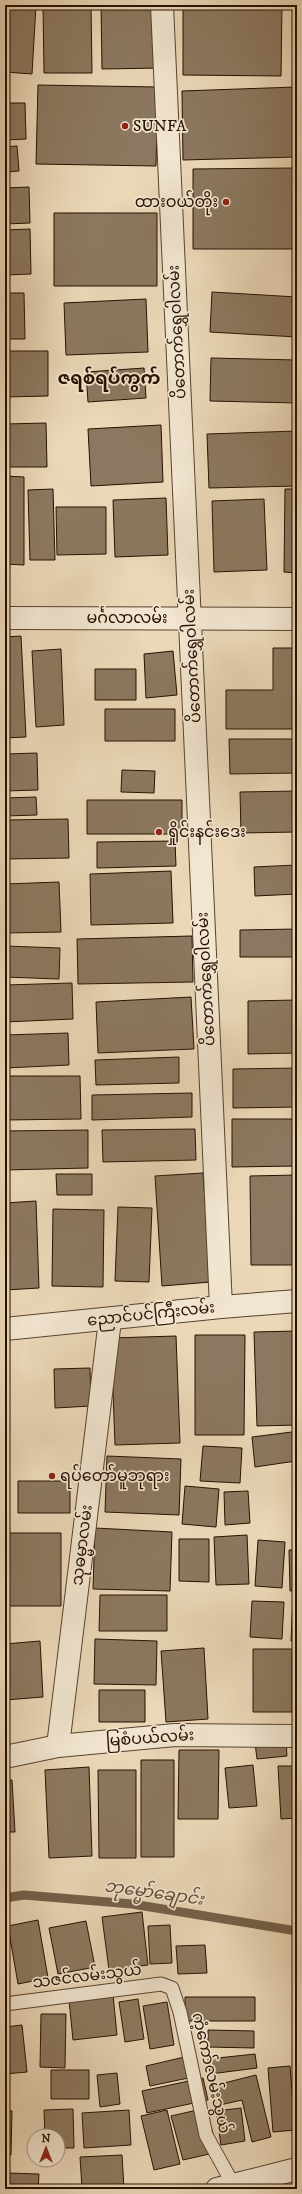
<svg xmlns="http://www.w3.org/2000/svg" width="302" height="2194" font-family="'IM FELL DW Pica','Noto Sans Myanmar',serif">
  <style>
    .lines { fill: none; stroke-linecap: round; stroke-linejoin: round }
    .stream { stroke: #74604a; stroke-width: 9 }
    .building { fill: #8c7860; stroke: #261101 }
    .service-casing { stroke: #57432f; stroke-width: 15 }
    .minor-casing { stroke: #57432f; stroke-width: 24 }
    .tertiary-casing { stroke: #57432f; stroke-width: 24 }
    .service { stroke: #f2e6d1; stroke-width: 13 }
    .minor { stroke: #f2e6d1; stroke-width: 22 }
    .tertiary { stroke: #f2e6d1; stroke-width: 22 }
    .poi-dot { fill: #8f2418; stroke: #f2e6d1; stroke-width: 1.5 }
    .labels { text-anchor: middle; dominant-baseline: central; stroke-width: 3.5; stroke-linejoin: round; paint-order: stroke }
    .poi-label { font-size: 16px; fill: #261101; stroke: #f2e6d1; text-anchor: start }
    .street-label { font-size: 16px; fill: #261101; stroke: #f2e6d1 }
    .water-label { font-size: 17px; font-style: italic; fill: #604c37; stroke: #f2e6d1 }
    .quarter-label { font-size: 18px; font-weight: bold; fill: #261101; stroke: #f2e6d1 }
  </style>
  <rect width="100%" height="100%" fill="#ebd8b8"/>
  <filter id="stains"><feTurbulence type="fractalNoise" baseFrequency=".005" numOctaves="4"/><feColorMatrix values="0 0 0 0 .2 0 0 0 0 .09 0 0 0 0 .02 0 0 0 .5 -.17"/></filter>
  <radialGradient id="worn" r=".72"><stop offset=".6" stop-color="#630" stop-opacity="0"/><stop offset="1" stop-color="#630" stop-opacity=".3"/></radialGradient>
  <g class="lines">
    <path class="stream" d="M5,1898L24,1895L132,1904L297,1931"/>
  </g>
  <path class="building" d="M5,5H36L32,74L5,72Z
    M43,5H91L92,73H44Z
    M101,5H159L160,68L102,69Z
    M183,5H282L281,76L183,75Z
    M38,85L158,87L156,166L36,164Z
    M296,87L297,157L183,160L182,91Z
    M5,103H25L26,139L5,140Z
    M17,146L19,171L5,172V147Z
    M296,168L297,249H193V169Z
    M29,187L30,223L5,224V188Z
    M54,213H157V286H54Z
    M30,229L31,274L5,275V230Z
    M212,292L297,297V337L210,332Z
    M5,293H24L25,339H5Z
    M146,299L148,352L66,355L64,303Z
    M5,351H48V396L5,397Z
    M211,358L297,360V403L210,401Z
    M144,368L146,398L88,402L86,372Z
    M46,423L47,467H5V424Z
    M161,425L163,482L91,486L88,429Z
    M297,431V486L209,488L207,434Z
    M5,476L24,477V565L5,564Z
    M53,489L55,560H30L28,490Z
    M285,489H297V573L284,572Z
    M166,498L168,555L115,557L113,500Z
    M264,499L267,570L214,572L212,501Z
    M56,507H106V554L57,555Z
    M21,636L26,737L5,738V637Z
    M273,648H297V729H226V690H273Z
    M61,649L64,725L36,727L32,651Z
    M173,651L177,695L146,698L144,654Z
    M95,669H136V700H95Z
    M105,709H175V741H105Z
    M229,739H297V773L230,774Z
    M37,753L38,790L5,791V754Z
    M122,770L155,771L154,793L121,792Z
    M297,791V832L241,833L240,792Z
    M36,797L37,815L5,816V798Z
    M87,800H182V834H87Z
    M68,819L69,858L5,859V820Z
    M175,841L176,866L97,868V842Z
    M297,865V894L255,896L254,867Z
    M171,871L173,923L91,925L90,874Z
    M59,882L61,932L5,933V884Z
    M297,929V957H240V930Z
    M192,936L193,982L78,984L77,939Z
    M5,946L60,948L59,979L5,977Z
    M72,983L73,1019L5,1022V985Z
    M191,997L194,1049L98,1053L96,1002Z
    M297,1000V1053L248,1054V1001Z
    M68,1033L69,1065L5,1068V1035Z
    M179,1057V1083L96,1085L95,1060Z
    M297,1068V1107L233,1108V1069Z
    M5,1076H80L81,1119L5,1120Z
    M192,1093V1117L92,1120V1095Z
    M232,1119H297V1166L232,1167Z
    M195,1129L196,1160L103,1162L102,1130Z
    M88,1130V1168L5,1170V1131Z
    M203,1173L211,1282L162,1286L155,1176Z
    M56,1174H92V1195H57Z
    M297,1175V1265H251L250,1176Z
    M36,1201L39,1288L5,1290V1203Z
    M118,1207L152,1208L149,1282L115,1281Z
    M53,1209L104,1210L103,1287L52,1286Z
    M297,1331V1425L257,1426L254,1332Z
    M195,1335H245L244,1435H195Z
    M176,1336L180,1443L115,1445L111,1338Z
    M90,1368L91,1406L55,1408L54,1369Z
    M292,1432L296,1461L255,1467L252,1437Z
    M203,1446L242,1448L240,1483L200,1481Z
    M107,1456L181,1459L179,1515L105,1512Z
    M18,1481H70V1513H18Z
    M185,1486L219,1489L216,1527L182,1524Z
    M248,1491L250,1523L225,1525L224,1492Z
    M95,1528L172,1532L170,1591L93,1589Z
    M5,1533H61V1606H5Z
    M247,1535L249,1584L216,1585L214,1537Z
    M179,1539H209V1582L179,1581Z
    M258,1540L285,1542L282,1588L255,1586Z
    M289,1550H297V1590L290,1591Z
    M100,1595H167V1631H99Z
    M293,1597H297V1641H291Z
    M252,1601L284,1602L282,1639L250,1637Z
    M95,1639L157,1641L156,1685L94,1684Z
    M40,1641L43,1697L5,1700V1644Z
    M204,1648L208,1719L166,1722L161,1651Z
    M253,1649H292V1712H253Z
    M99,1690H145V1722H99Z
    M286,1740L287,1756L257,1759L255,1743Z
    M179,1750H219L218,1819H178Z
    M141,1760H174V1857H141Z
    M253,1765L257,1806L229,1808L225,1768Z
    M278,1766H297V1818L281,1819Z
    M89,1767L92,1856L49,1858L45,1770Z
    M98,1770H136V1858H99Z
    M5,1780H12L15,1832H5Z
    M142,1912L148,1965L109,1970L102,1917Z
    M38,1920L48,1978L18,1984L8,1926Z
    M86,1921L95,1967L58,1974L49,1928Z
    M170,1925L172,1963L150,1964L148,1926Z
    M205,1945L207,1973L178,1974L176,1946Z
    M113,1995L117,2035L73,2040L69,2000Z
    M185,1997H255V2021H185Z
    M138,1999L144,2039L125,2042L119,2002Z
    M167,2002L174,2045L150,2049L143,2006Z
    M41,2014H66L65,2068L40,2067Z
    M22,2025L27,2072L5,2074V2027Z
    M208,2030L254,2031V2048L208,2047Z
    M255,2054L257,2068L210,2074L208,2059Z
    M193,2055L198,2076L150,2086L146,2066Z
    M290,2066L295,2130L273,2132L268,2068Z
    M51,2070H89V2099H51Z
    M117,2073L120,2104L100,2107L97,2075Z
    M256,2075L271,2137L252,2142L242,2100L220,2105L216,2085Z
    M203,2078L208,2100L147,2113L142,2091Z
    M206,2108L218,2152L183,2160L171,2116Z
    M241,2108L245,2141L221,2145L216,2111Z
    M73,2109L74,2148H58V2136H45L44,2110Z
    M129,2110L131,2145L84,2148L82,2113Z
    M167,2110L180,2164L154,2170L141,2116Z
    M5,2111H12L11,2155H5Z
    M122,2155L124,2189H82L80,2157Z
    M6,2173L39,2174L38,2189H6Z"/>
  <g class="lines">
    <defs>
      <path id="service" d="M5,2004L161,1984L172,1988L180,2012L206,2135L233,2184"/>
      <path id="minor" d="M162,5L221,1307
        M5,618L297,619
        M58,1746L110,1320
        M5,1757L58,1746L175,1735L297,1736
        M217,2189L297,2169"/>
      <path id="tertiary" d="M5,1329L221,1307L297,1301"/>
    </defs>
    <use href="#service" class="service-casing"/>
    <use href="#minor" class="minor-casing"/>
    <use href="#tertiary" class="tertiary-casing"/>
    <use href="#service" class="service"/>
    <use href="#minor" class="minor"/>
    <use href="#tertiary" class="tertiary"/>
  </g>
  <g class="poi-dot">
    <circle cx="125" cy="126" r="4"/>
    <circle cx="226" cy="202" r="4"/>
    <circle cx="159" cy="832" r="4"/>
    <circle cx="52" cy="1476" r="4"/>
  </g>
  <g class="labels">
    <g class="poi-label">
      <text x="133" y="126">SUNFA</text>
      <text x="218" y="202" text-anchor="end">ထားဝယ်တိုး</text>
      <text x="167" y="832">ရှိုင်းနင်းဒေး</text>
      <text x="60" y="1476">ရပ်တော်မူဘုရား</text>
    </g>
    <g class="street-label">
      <text transform="translate(177 332) rotate(-93)">ပိတောက်ရွှေဝါလမ်း</text>
      <text x="127" y="618">မင်္ဂလာလမ်း</text>
      <text transform="translate(192 656) rotate(-93)">ပိတောက်ရွှေဝါလမ်း</text>
      <text transform="translate(206 979) rotate(-93)">ပိတောက်ရွှေဝါလမ်း</text>
      <text transform="translate(151 1314) rotate(-6)">ညောင်ပင်ကြီးလမ်း</text>
      <text transform="translate(82 1545) rotate(-83)">သုဓမ္မာလမ်း</text>
      <text transform="translate(150 1738) rotate(-4)">မြစံပယ်လမ်း</text>
      <text transform="translate(87 1976) rotate(-7)">သဇင်လမ်းသွယ်</text>
      <text transform="translate(211 2073) rotate(77)">ကံ့ကော်လမ်းသွယ်</text>
    </g>
    <g class="water-label">
      <text transform="translate(154 1893) rotate(8)">ဘုမ္မော်ချောင်း</text>
    </g>
    <g class="quarter-label">
      <text x="109" y="379">ဇရစ်ရပ်ကွက်</text>
    </g>
  </g>
  <rect width="302" height="2194" fill="none" stroke="#ebd8b8" stroke-width="20"/>
  <rect x="6" y="6" width="290" height="2182" fill="none" stroke="#261101" stroke-width="2"/>
  <rect x="10" y="10" width="282" height="2174" fill="none" stroke="#261101"/>
  <g transform="translate(46 2148)"><circle r="19" fill="#f2e6d1" stroke="#a0917e"/>
  <path d="M0-3L7 15L0 10L-7 15Z" fill="#8f2418"/>
  <text y="-6" font-size="11" font-weight="bold" text-anchor="middle" fill="#261101">N</text>
  </g>
  <rect width="100%" height="100%" filter="url(#stains)"/>
  <rect width="100%" height="100%" fill="url(#worn)"/>
</svg>
